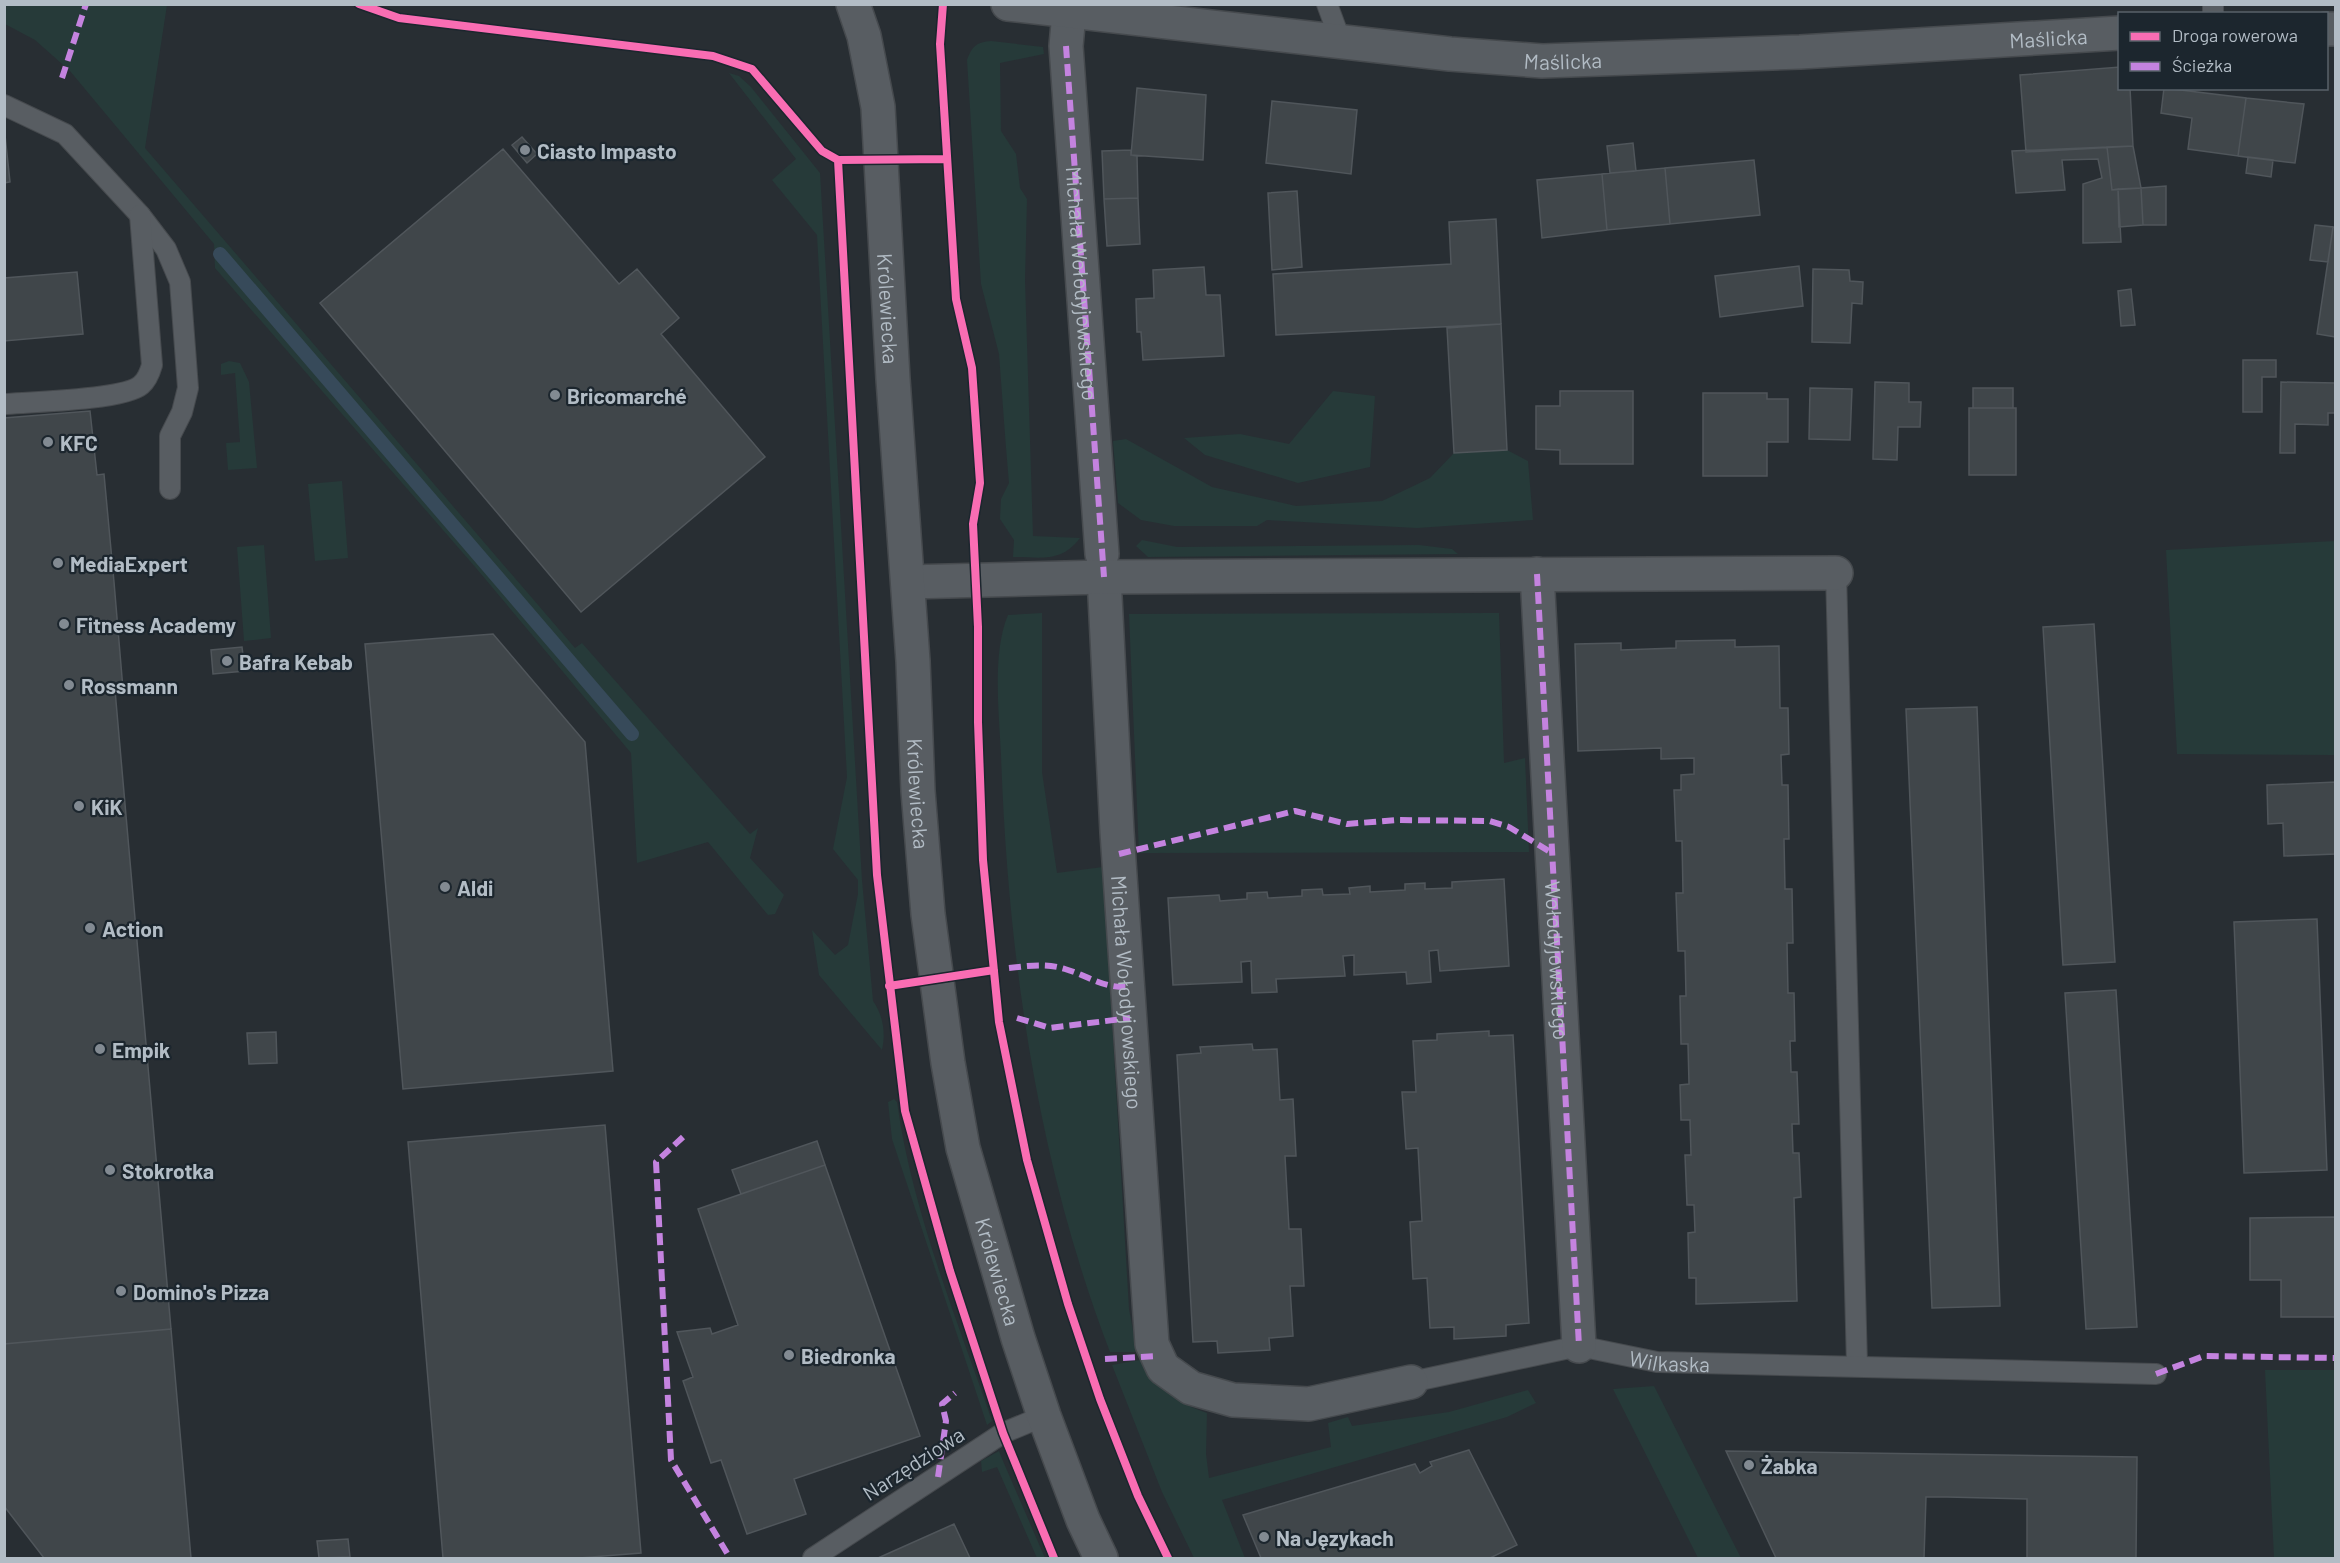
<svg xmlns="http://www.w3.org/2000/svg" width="2340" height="1563" font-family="Barlow,sans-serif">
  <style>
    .green { fill: #263a39 }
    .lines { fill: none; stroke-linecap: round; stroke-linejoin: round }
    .stream { stroke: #374a5a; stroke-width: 14 }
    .building { fill: #40464a; stroke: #50565b; stroke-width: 1.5 }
    .service-casing { stroke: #464a4e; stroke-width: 22 }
    .minor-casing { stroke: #464a4e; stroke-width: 36 }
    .tertiary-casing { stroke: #464a4e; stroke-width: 36 }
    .service { stroke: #585d62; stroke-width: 20 }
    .minor { stroke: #585d62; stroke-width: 33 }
    .tertiary { stroke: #585d62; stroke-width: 33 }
    .quiet { stroke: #c483df; stroke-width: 6; stroke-dasharray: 12 6; stroke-linecap: butt }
    .cycleway-casing { stroke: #1c262e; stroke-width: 11 }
    .cycleway { stroke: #f96db3; stroke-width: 8 }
    .poi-dot { fill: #828a92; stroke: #1c262e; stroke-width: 2 }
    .labels { text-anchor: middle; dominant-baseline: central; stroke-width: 4.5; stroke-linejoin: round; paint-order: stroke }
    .street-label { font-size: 21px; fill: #b2bcc5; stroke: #1c262e }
    .poi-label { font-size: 21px; font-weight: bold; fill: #b2bcc5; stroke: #1c262e; text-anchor: start }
  </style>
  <rect width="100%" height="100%" fill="#282e33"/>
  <path class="green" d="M5,4L167,5L145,148L575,648L582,643L750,834L758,828L750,858L784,895L775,914L768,915L708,842L637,863L631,753L476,568L215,268L214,244L70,71L35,40L5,24Z
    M991,41L1043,47L1044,54L1000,63L1001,131L1016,154L1020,188L1027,199L1025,280L1033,536L1080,538C1061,563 1042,557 1013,557L1014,540L1000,519L1001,499L1009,483L1006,448L999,354L981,284L967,60C972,46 977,42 991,41Z
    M729,73L739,76L751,87L820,173L862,880L873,1001C883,1015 886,1033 882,1050L819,975L812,930L835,955L848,945L858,894V880L833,849L847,777L817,235L772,180L796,159Z
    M229,361L240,363L249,382L257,468L228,470L226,443L240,442L235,373L221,375V364Z
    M1333,391L1375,396L1370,467L1298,483L1205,455L1184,438L1240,434L1289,444Z
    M1126,439L1212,487L1296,506L1382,501L1430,478L1454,453L1507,450L1528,461L1533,520L1417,528L1267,520L1257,526H1174L1141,520L1118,503L1113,441Z
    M342,481L348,558L315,561L308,484Z
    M1142,540L1177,547L1419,545L1452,549L1458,554L1148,557L1136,546Z
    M2335,541V755L2177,754L2166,550Z
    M264,545L271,638L244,641L237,547Z
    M1042,613V772L1057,873L1103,867L1129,1309L1137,1352H1110C1037,1162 1008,957 1001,755C999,714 992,652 1008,615Z
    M1499,613L1504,763L1525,758L1529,852L1139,853L1129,614Z
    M894,1099L897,1102C912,1211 956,1316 992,1421L987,1425L892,1139L888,1102Z
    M1140,1360C1157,1387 1177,1403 1207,1413L1206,1454L1209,1478L1331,1447L1328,1423L1348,1417L1352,1426L1449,1412L1528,1390L1536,1403L1507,1417L1222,1500L1245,1558H1194L1162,1492L1112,1365Z
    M2265,1370H2335V1558H2274Z
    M1654,1386L1741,1558H1698L1613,1389Z
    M999,1451L1003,1461L1045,1558H1037L997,1467L982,1472L981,1461Z"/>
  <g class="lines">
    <path class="stream" d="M220,254L632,734"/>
  </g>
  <path class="building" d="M2120,67V88H2130L2133,146L2026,152L2020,75Z
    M1137,88L1206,95L1203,160L1131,155Z
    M2164,88L2246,98L2238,156L2188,149L2192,118L2161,113Z
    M2246,98L2304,104L2295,163L2238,156Z
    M1272,101L1357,110L1351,174L1266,163Z
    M4,126L10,182L4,183Z
    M522,137L537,154L527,163L512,145Z
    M1633,143L1636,171L1610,173L1607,146Z
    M2133,146L2141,188L2112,190L2107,147Z
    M2107,147L2112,190L2118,189L2121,242L2083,243V184L2102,178L2098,159L2062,160L2065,190L2016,193L2012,151Z
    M503,149L619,284L637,269L679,318L661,334L765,457L581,612L320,303Z
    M1131,150V155L1137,156L1138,198L1104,199L1102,151Z
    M2248,157L2273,160L2271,177L2246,173Z
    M1754,160L1760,215L1670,224L1665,168Z
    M1665,168L1670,224L1607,230L1602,174Z
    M1602,174L1607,230L1542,238L1537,180Z
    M2166,186V225H2143L2141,188Z
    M2141,188L2143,225L2119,227L2118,189Z
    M1297,191L1302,267L1272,270L1268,193Z
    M1138,198L1140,244L1107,246L1104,199Z
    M1496,219L1501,324L1276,335L1273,274L1451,264L1449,222Z
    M2315,225L2333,227L2328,262L2310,260Z
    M2333,227L2336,228V337L2317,334Z
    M1799,266L1803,306L1720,317L1715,276Z
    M1204,267L1206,295H1220L1224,356L1143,360L1141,332H1137L1136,299L1154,298L1153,270Z
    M1813,269L1849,270L1850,281L1863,282L1862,304L1852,303L1850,343L1812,342Z
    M77,272L83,334L4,341V278Z
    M2131,289L2135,325L2121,326L2118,291Z
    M1501,324L1507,450L1454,453L1447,328Z
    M2243,360H2276V377H2262V412H2243Z
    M1875,382L1909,383V402H1921L1920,427H1898L1897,460L1873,459Z
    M2281,382L2336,383V413H2328V425L2295,424V453H2280Z
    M1810,388L1852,389L1850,440L1809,439Z
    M1973,388H2013V408H1973Z
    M1560,391H1633V464H1560V450L1536,449V406H1560Z
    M1703,393H1767V399H1788V442H1767V476H1703Z
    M1969,408H2016V475H1969Z
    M90,411L97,475L104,474L114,582L123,689L115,690L171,1329L4,1344V418Z
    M2094,624L2115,962L2063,965L2043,627Z
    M493,634L585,742L613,1071L403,1089L365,644Z
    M1735,640V647L1779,646L1780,708H1788L1789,754L1781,755L1782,785H1788L1789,839H1784L1785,889H1792L1793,943H1787L1788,993H1794L1795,1041H1790L1791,1072H1797L1799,1124H1792L1793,1153H1799L1801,1197L1794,1198L1797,1301L1696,1304V1278H1689L1688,1233L1695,1232L1694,1205H1687L1685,1155H1691L1690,1120H1681L1680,1085L1689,1084L1688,1044H1681L1680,996H1686L1685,951H1678L1676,893H1683L1682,841H1676L1674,790H1681V775L1694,774V758L1661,759V748L1578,751L1575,644L1621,643V650L1676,648V641Z
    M242,647L245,671L213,674L211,650Z
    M1977,707L2000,1306L1932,1308L1906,709Z
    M2336,782V854L2284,856L2283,823L2268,824L2267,785Z
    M1504,879L1509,966L1440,971L1438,950L1429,951L1431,982L1407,984L1406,972L1354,975V955L1343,956L1345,976L1276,979L1277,992L1252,993L1251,961L1241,962L1242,982L1173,985L1168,898L1219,895L1220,901L1247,899V893L1267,892L1268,898L1302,896V890L1322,889L1323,895L1350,894L1349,888L1370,886V892L1405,890V884L1425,883V889L1452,888V882Z
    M2317,919L2327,1170L2244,1173L2234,922Z
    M2116,990L2137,1327L2086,1329L2065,993Z
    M1489,1031V1036L1513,1035L1529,1323L1506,1325V1336L1454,1339V1327L1430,1328L1427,1278L1413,1279L1410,1222L1422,1221L1418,1148L1406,1149L1402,1092H1416L1413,1041L1437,1040V1034Z
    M276,1032L277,1063L249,1064L247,1033Z
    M1252,1044L1253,1050L1277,1049L1280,1100L1293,1099L1296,1156H1285L1289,1229H1301L1304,1286H1290L1293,1336L1269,1338L1270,1350L1218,1353L1217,1341L1193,1342L1177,1055L1201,1053L1200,1047Z
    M605,1125L641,1553L579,1558H443L408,1142Z
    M817,1141L825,1165L741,1194L732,1170Z
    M825,1165L920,1436L794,1479L806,1514L747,1534L721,1460L711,1463L683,1381L693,1377L677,1332L710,1328L712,1334L738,1325L698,1209Z
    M2336,1217V1317H2281V1280H2250V1218Z
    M171,1329L191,1558H44L4,1506V1344Z
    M1469,1450L1517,1545L1490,1558H1261L1243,1515L1415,1464L1420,1473L1432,1466L1430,1462Z
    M1726,1451L2137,1457L2136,1558H2027V1499L1947,1497H1926L1924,1558H1776Z
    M954,1524L970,1558H878Z
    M348,1539L350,1557L319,1558L317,1541Z"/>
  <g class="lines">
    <defs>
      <g id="service">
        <path d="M1327,4L1341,42"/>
        <path d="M2213,4V14"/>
        <path d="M4,105L65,134L140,215L166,249L180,282L188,388L182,412L170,436V489"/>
        <path d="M4,404C31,402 124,400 141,385C147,380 150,372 152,365L140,215"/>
        <path d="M1836,573L1857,1365"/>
        <path id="s1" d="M1411,1382L1579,1346L1657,1362L2156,1374"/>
        <path d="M813,1558L1003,1433L1044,1416"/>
      </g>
      <g id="minor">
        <path d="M1069,13L1066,46L1102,554"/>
        <path d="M1537,574L1579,1346"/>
        <path id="s2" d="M1104,577L1117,832L1152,1344L1163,1368L1191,1388L1233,1400L1309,1404L1411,1382"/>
        <path d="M908,582L1104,577L1836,573"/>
      </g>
      <g id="tertiary">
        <path id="s3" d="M853,4L864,36L878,107L893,379L913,661L918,791L928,914L948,1063L963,1148L1018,1338L1044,1416L1083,1520L1101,1558"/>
        <path id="s4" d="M1008,4L1450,54L1542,61L1800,52L2120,33"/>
        <path d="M2326,29H2336"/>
      </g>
    </defs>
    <use href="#service" class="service-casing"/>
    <use href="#minor" class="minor-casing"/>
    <use href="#tertiary" class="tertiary-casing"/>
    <use href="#service" class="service"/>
    <use href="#minor" class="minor"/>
    <use href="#tertiary" class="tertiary"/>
    <g class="quiet">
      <path id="s5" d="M1066,46L1104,577"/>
      <path d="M62,78L86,4"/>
      <path id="s6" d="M1537,574L1579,1346"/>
      <path d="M1119,854L1295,811L1347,824L1397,820L1490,821L1509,827L1552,853"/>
      <path d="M1009,968C1028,966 1046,963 1065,969C1089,976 1102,988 1128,987"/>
      <path d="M1017,1018L1050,1028L1130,1018"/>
      <path d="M683,1137L656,1162L671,1460L730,1558"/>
      <path d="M1105,1359L1158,1356"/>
      <path d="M2156,1374L2204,1356L2336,1358"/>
      <path d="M938,1477L946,1421L942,1404L955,1393"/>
    </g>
    <defs>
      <path id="cycleway" d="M359,4L399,18L713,56L752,69L822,151L838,160L947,159
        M943,4L940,44L956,299L972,368L980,483L973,524L978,627V722L983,860L999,1022L1027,1160L1068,1304L1100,1399L1138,1496L1168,1558
        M838,160L877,875L905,1111L950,1271L1003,1433L1054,1558
        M889,986L994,970"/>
    </defs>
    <use href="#cycleway" class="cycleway-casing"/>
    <use href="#cycleway" class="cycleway"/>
  </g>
  <g class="poi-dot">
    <circle cx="525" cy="150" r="6"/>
    <circle cx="555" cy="395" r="6"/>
    <circle cx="48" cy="442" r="6"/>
    <circle cx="58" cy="563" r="6"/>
    <circle cx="64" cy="624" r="6"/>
    <circle cx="227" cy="661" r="6"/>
    <circle cx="69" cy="685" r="6"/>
    <circle cx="79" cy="806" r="6"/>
    <circle cx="445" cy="887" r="6"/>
    <circle cx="90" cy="928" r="6"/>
    <circle cx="100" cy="1049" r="6"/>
    <circle cx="110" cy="1170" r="6"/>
    <circle cx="121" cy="1291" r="6"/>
    <circle cx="789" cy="1355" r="6"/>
    <circle cx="1749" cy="1465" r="6"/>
    <circle cx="1264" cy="1537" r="6"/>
  </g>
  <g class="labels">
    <g class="street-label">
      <text stroke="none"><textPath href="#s4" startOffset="1044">Maślicka</textPath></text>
      <text stroke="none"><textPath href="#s4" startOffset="558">Maślicka</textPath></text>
      <text stroke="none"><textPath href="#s5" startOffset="238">Michała Wołodyjowskiego</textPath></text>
      <text stroke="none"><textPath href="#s3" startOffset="308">Królewiecka</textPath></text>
      <text stroke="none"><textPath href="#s3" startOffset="794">Królewiecka</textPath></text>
      <text stroke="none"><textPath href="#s6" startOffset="387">Wołodyjowskiego</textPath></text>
      <text stroke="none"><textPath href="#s2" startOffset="416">Michała Wołodyjowskiego</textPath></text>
      <text stroke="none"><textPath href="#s3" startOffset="1280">Królewiecka</textPath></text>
      <text stroke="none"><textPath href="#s1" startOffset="264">Wilkaska</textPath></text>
      <text transform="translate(913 1463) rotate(-33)">Narzędziowa</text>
    </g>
    <g class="poi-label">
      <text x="537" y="150">Ciasto Impasto</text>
      <text x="567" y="395">Bricomarché</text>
      <text x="60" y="442">KFC</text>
      <text x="70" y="563">MediaExpert</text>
      <text x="76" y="624">Fitness Academy</text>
      <text x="239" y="661">Bafra Kebab</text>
      <text x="81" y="685">Rossmann</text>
      <text x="91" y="806">KiK</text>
      <text x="457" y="887">Aldi</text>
      <text x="102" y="928">Action</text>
      <text x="112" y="1049">Empik</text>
      <text x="122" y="1170">Stokrotka</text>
      <text x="133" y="1291">Domino's Pizza</text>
      <text x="801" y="1355">Biedronka</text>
      <text x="1761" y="1465">Żabka</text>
      <text x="1276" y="1537">Na Językach</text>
    </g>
  </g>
  <rect width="2340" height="1563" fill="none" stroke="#b2bcc5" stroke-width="12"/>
  <rect x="2118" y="12" width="210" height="78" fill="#1c262e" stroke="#58626a" stroke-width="1.5"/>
  <rect x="2130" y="32" width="30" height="9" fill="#f96db3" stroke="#58626a" stroke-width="1.5"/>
  <text x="2172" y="42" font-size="18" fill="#b2bcc5">Droga rowerowa</text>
  <rect x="2130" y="62" width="30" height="9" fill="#c483df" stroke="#58626a" stroke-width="1.5"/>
  <text x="2172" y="72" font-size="18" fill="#b2bcc5">Ścieżka</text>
</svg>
